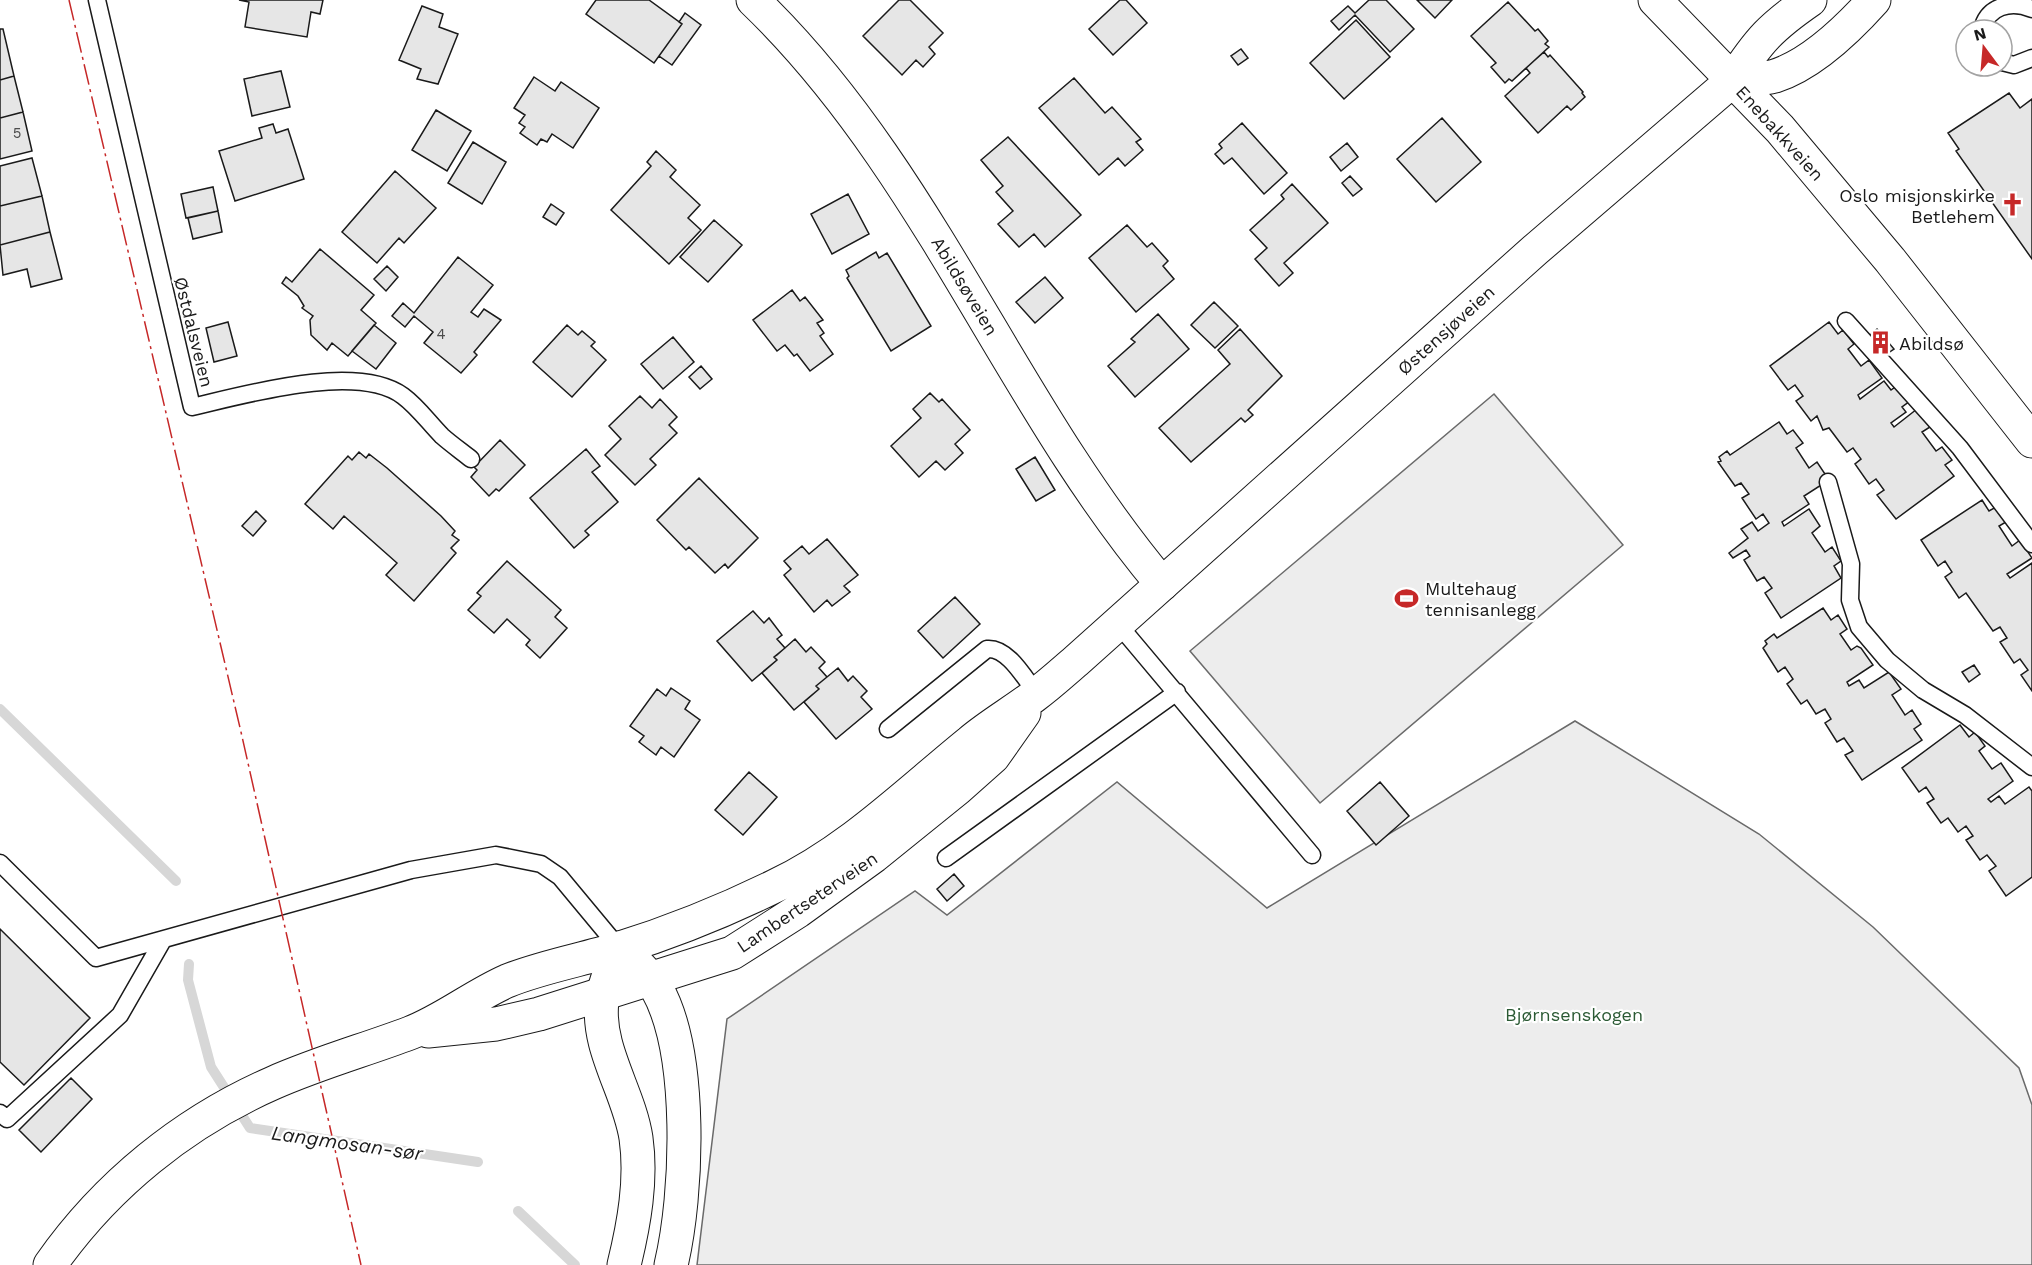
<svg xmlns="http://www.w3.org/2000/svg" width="2032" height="1265" font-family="'Work Sans',sans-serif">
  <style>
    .built { fill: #ededed; stroke: #6a6a6a; stroke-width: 1.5 }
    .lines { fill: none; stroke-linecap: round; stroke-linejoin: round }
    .stream { stroke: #d7d7d7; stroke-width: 10 }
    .building { fill: #e6e6e6; stroke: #1a1a1a; stroke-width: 1.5 }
    .lane-casing { stroke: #1a1a1a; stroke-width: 19 }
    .street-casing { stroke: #1a1a1a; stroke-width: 35 }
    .secondary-casing { stroke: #1a1a1a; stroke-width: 35 }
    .highway-casing { stroke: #1a1a1a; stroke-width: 35 }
    .lane { stroke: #fff; stroke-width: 16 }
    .street { stroke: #fff; stroke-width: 33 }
    .secondary { stroke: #fff; stroke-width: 33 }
    .highway { stroke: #fff; stroke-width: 33 }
    .power { stroke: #c62828; stroke-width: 1.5; stroke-dasharray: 21 4.5 3 4.5; stroke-linecap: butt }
    .labels { text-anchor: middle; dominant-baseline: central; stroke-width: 4.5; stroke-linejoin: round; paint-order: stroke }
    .number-label { font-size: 15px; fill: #4d4d4d }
    .street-label { font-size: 18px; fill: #1a1a1a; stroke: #fff }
    .poi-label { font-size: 18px; fill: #1a1a1a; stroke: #fff; text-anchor: start }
    .park-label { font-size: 18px; fill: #2b5a34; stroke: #fff }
    .water-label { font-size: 20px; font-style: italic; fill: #1a1a1a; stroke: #fff }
  </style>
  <rect width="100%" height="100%" fill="#fff"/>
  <path class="built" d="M1494,394L1623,545L1320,803L1190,651Z
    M1575,721L1759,834L1873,927L2019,1068L2032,1105V1265H697L727,1019L915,891L947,915L1117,782L1267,908Z"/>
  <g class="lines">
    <path class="stream" d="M0,709L176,881
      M189,964L188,980L211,1067L250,1128L478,1162
      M518,1211L575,1265"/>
  </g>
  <path class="building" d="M239,0H323L320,14L311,12L307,37L245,27L249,2Z
    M596,0H649L682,24L654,63L586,14Z
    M899,0H910L943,33L929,47L935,54L923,67L916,60L902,75L863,36Z
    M1120,0H1126L1147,23L1113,55L1089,29Z
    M1369,0H1386L1414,29L1390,52L1355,15L1339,30L1331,21L1348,6L1355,13Z
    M1417,0H1452L1435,18Z
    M1508,2L1535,31L1538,29L1548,41L1545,44L1549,47L1512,81L1509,79L1505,83L1491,67L1496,63L1471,36Z
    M422,6L443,14L439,27L458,34L438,84L417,79L421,69L399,60Z
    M685,13L701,25L672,65L659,56L682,24L679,22Z
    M1356,20L1390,57L1344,99L1310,63Z
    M0,29H3L14,76L0,80Z
    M1241,49L1248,58L1238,65L1231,56Z
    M1544,52L1548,57L1550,55L1583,92L1582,93L1585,97L1571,110L1567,106L1538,133L1505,96L1530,73L1526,68Z
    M281,71L290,107L252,116L244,79Z
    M14,76L23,112L0,118V80Z
    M534,77L555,91L561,82L599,108L573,148L552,134L547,142L541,139L537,145L520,133L525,127L519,123L525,115L514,108Z
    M1074,78L1105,113L1112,107L1141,139L1136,142L1143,150L1125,166L1118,158L1099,175L1039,108Z
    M2009,93L2020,108L2032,99V259L1956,151L1959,149L1948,133Z
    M436,110L471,131L447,171L412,150Z
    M23,112L32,151L0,159V118Z
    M1442,118L1481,162L1436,202L1397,159Z
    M1242,123L1287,173L1264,194L1232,158L1224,164L1215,154L1222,148L1219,144Z
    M273,124L276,133L288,129L304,179L235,201L219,151L262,138L259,128Z
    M1008,137L1081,215L1045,247L1034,234L1019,247L998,224L1013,211L996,192L1003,186L981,160Z
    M473,142L506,162L482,204L448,183Z
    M1347,143L1358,157L1341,171L1330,157Z
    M656,151L676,170L670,177L700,205L688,218L701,230L669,264L611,210L651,166L647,162Z
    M32,158L42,196L0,206V166Z
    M395,171L436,208L404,243L399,238L377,263L342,232Z
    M1350,176L1362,189L1353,196L1342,183Z
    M1292,184L1328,223L1284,263L1293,273L1279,286L1255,259L1267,248L1250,230L1284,199L1281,195Z
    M213,187L218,211L186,218L181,194Z
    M848,194L869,234L832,254L811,214Z
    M42,196L50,232L0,245V206Z
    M551,204L564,213L556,225L543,217Z
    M218,211L222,232L193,239L188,218Z
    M714,220L742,245L708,282L680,257Z
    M1127,225L1147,247L1152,243L1168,261L1163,266L1174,279L1136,312L1089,258Z
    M50,232L62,279L31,287L27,269L3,275L0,245Z
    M320,249L374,295L361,310L376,323L348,356L332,343L327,350L311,335L310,320L313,316L302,308L304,306L298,296L282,283L286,277L292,282Z
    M876,252L879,258L887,253L931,326L891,351L847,278L849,276L846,270Z
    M458,257L493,285L471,312L478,317L484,309L501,320L474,352L477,355L461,373L424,343L433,332L414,316L405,327L392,316L403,303L414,313Z
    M387,266L398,277L386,291L374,279Z
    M1045,277L1063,298L1035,323L1016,302Z
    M792,290L800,301L805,297L823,320L817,323L824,333L820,336L833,354L810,371L797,354L794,356L785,345L777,351L753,320Z
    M1214,302L1238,326L1215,348L1191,325Z
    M1158,314L1189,349L1135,397L1108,366L1135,342L1131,339Z
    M228,322L237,356L214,362L206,328Z
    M1829,322L1838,334L1843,330L1854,344L1848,349L1861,366L1869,360L1882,378L1858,395L1860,399L1884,381L1891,390L1898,385L1910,401L1902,407L1906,412L1891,423L1894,427L1917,409L1930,427L1922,432L1936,451L1942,447L1952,460L1945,465L1954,476L1896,519L1877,495L1884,490L1876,479L1869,484L1855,464L1861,459L1853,448L1847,452L1829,428L1823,430L1817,416L1811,421L1796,401L1803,396L1795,385L1788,390L1770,366Z
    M374,325L396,343L376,369L352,351Z
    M567,325L578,335L582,331L595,342L591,346L606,360L572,397L533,362Z
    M1240,329L1282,376L1248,410L1253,415L1245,422L1241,418L1191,462L1159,428L1230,364L1218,350Z
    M1877,329L1894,349L1885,355L1869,336Z
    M673,337L694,362L663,389L641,364Z
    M701,366L712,379L700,389L689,377Z
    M930,393L939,402L942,399L970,430L955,444L963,453L945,470L936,461L919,477L891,446L921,418L913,409Z
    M640,396L652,408L660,399L677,417L669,425L677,433L650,459L656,465L635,485L605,455L621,439L609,426Z
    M1779,422L1787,434L1793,430L1803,443L1796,448L1809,468L1817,462L1829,480L1804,496L1809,504L1782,522L1784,526L1809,509L1820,526L1812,533L1825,552L1832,547L1841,561L1834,566L1841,578L1781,618L1765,593L1772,588L1764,577L1757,581L1744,560L1750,556L1746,550L1733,558L1729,553L1748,538L1741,529L1752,522L1758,531L1769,523L1763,514L1756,519L1742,498L1749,494L1741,483L1735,486L1718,462L1721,461L1719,457L1727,451L1730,455Z
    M500,440L525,465L499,491L496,489L489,496L471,477L477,470L474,467Z
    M586,449L600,466L592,472L618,502L585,531L589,535L574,548L530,498Z
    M359,452L366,458L369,454L387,468L441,516L455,531L452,535L459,540L451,548L456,553L414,601L386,575L397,563L344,516L333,529L305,504L348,456L352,460Z
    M1035,457L1055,490L1036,501L1016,469Z
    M699,478L758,538L728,568L725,564L715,573L689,547L686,550L657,520Z
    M1982,500L1989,511L1996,507L2006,522L1999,526L2012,546L2020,540L2032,558L2007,574L2010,578L2032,563V691L2021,675L2028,670L2020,659L2014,663L2000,642L2007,638L2000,627L1993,631L1966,593L1959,598L1945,577L1952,572L1945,561L1938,566L1921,540Z
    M256,511L266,521L253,536L242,526Z
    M827,539L858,575L844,586L850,592L832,606L827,600L814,612L784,575L791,569L784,561L802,546L809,554Z
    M507,561L561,610L555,617L567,628L540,658L526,645L530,640L507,619L494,633L468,610L481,596L477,593Z
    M955,597L980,624L943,658L918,631Z
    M1823,608L1831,620L1838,615L1847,629L1840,634L1851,650L1857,646L1861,648L1873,665L1847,682L1849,686L1859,680L1864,688L1889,672L1901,689L1892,695L1905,715L1912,710L1921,724L1914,729L1922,740L1862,780L1845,755L1853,751L1844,738L1837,742L1825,723L1831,719L1825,709L1816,714L1807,700L1801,704L1787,684L1793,679L1785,667L1778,672L1763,648L1767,644L1765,641L1774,634L1777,638Z
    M753,611L764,623L769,618L782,635L777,639L785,648L774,657L777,660L752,681L717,641Z
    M795,639L806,652L811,647L825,662L819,668L827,677L816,686L819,689L794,710L762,673L777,660L774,657L777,655Z
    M1974,665L1980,674L1969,682L1962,672Z
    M838,668L848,681L853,676L867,691L861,697L872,709L836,739L804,702L819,689L816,686Z
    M671,688L690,701L685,709L700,720L674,757L661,747L656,755L639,742L644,736L630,726L657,689L666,696Z
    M1960,725L1969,737L1975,732L1985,746L1979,751L1992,769L2001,763L2013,781L1988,799L1991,802L1999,796L2005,804L2029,787L2032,791V877L2006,896L1989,871L1996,866L1987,855L1980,860L1966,840L1973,836L1966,826L1958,832L1948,818L1941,823L1927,803L1934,799L1926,787L1919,792L1902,768Z
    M749,772L777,797L743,835L715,810Z
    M1380,782L1409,816L1376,845L1347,811Z
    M954,874L964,886L947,901L937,889Z
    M0,929L90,1018L24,1085L0,1062Z
    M71,1078L92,1099L41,1152L19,1130Z"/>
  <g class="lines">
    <defs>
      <path id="lane" d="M97,0L192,407C244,395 357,362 403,396C418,407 429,423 442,436C451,444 461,451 471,459
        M1982,30C1987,6 2011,0 2032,9
        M2002,62L2014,65L2032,58
        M1846,321L1960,448L2032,544
        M1828,482L1851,564L1850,600L1859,627L1887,660L1923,690L1965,715L2032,767
        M1118,624L1312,855
        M888,729L987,649C1008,647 1025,679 1037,694
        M946,858L1177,692
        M0,863L96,958L411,870L496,855L541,864L560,877L619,948
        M0,1113L7,1119L120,1015L163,940"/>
      <path id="street" d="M753,0C928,168 1008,401 1162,584"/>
      <path id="secondary" d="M1655,0L1780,129L1890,260L2032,441
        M1733,80C1746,79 1762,80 1775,76C1812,64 1848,29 1874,0
        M428,1031L496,1024L539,1014L732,953L798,911L874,856L957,789L993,757L1024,713
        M50,1265C106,1185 184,1122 273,1083C318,1063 365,1050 410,1033C444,1020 473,996 507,981C541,967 581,960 617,949C672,932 724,911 775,886C849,851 907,793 970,742C990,725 1013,712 1034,696C1049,685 1062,673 1076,661L1535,250L1733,80C1759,40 1771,27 1810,0"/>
      <path id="highway" d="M624,1265C634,1224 642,1180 636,1138C629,1092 596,1048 602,1001C604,983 613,965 619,948C633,960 647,972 657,989C693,1053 688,1194 671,1265"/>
    </defs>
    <use href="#lane" class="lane-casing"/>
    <use href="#street" class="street-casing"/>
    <use href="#secondary" class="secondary-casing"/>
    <use href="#highway" class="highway-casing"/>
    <use href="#lane" class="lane"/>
    <use href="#street" class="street"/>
    <use href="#secondary" class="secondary"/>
    <use href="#highway" class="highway"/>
    <path class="power" d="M69,0L241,732L361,1265"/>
  </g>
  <defs>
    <symbol id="church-bare" viewBox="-9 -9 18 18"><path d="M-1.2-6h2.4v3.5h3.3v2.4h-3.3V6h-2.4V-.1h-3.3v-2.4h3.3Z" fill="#c62828" stroke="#fff" stroke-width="2.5" paint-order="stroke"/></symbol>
    <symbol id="building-bare" viewBox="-9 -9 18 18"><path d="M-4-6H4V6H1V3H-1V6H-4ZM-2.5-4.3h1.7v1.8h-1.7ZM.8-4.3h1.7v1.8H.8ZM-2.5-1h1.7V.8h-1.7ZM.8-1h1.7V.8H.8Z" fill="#c62828" stroke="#fff" stroke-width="2.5" paint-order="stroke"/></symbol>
    <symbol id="stadium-bare" viewBox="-9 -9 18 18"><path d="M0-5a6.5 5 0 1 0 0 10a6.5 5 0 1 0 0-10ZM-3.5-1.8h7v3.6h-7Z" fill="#c62828" stroke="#fff" stroke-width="2.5" paint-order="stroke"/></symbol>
  </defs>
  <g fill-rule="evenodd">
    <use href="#church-bare" x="1996" y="188" width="33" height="33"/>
    <use href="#building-bare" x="1864" y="326" width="33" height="33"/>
    <use href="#stadium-bare" x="1390" y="582" width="33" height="33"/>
  </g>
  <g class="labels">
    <g class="number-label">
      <text x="17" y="133">5</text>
      <text x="441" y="334">4</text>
    </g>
    <g class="street-label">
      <text transform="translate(1780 133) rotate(48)">Enebakkveien</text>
      <text transform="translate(965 286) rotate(59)">Abildsøveien</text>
      <text transform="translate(1446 330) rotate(-42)">Østensjøveien</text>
      <text transform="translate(194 332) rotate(76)">Østdalsveien</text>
      <text transform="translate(807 902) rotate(-34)">Lambertseterveien</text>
    </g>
    <g class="poi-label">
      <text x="1995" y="195" text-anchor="end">Oslo misjonskirke<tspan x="1995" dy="21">Betlehem</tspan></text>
      <text x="1899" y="343">Abildsø</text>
      <text x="1425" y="588">Multehaug<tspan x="1425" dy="21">tennisanlegg</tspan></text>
    </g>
    <g class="park-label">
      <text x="1574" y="1014">Bjørnsenskogen</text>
    </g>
    <g class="water-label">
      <text transform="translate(347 1143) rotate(8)">Langmosan-sør</text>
    </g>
  </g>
  <g transform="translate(1984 48) rotate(344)"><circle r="28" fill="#ffffff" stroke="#a3a3a3" stroke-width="1.5"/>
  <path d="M0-4.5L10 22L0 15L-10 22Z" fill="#c62828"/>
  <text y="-9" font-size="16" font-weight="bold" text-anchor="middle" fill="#1a1a1a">N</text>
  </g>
</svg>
